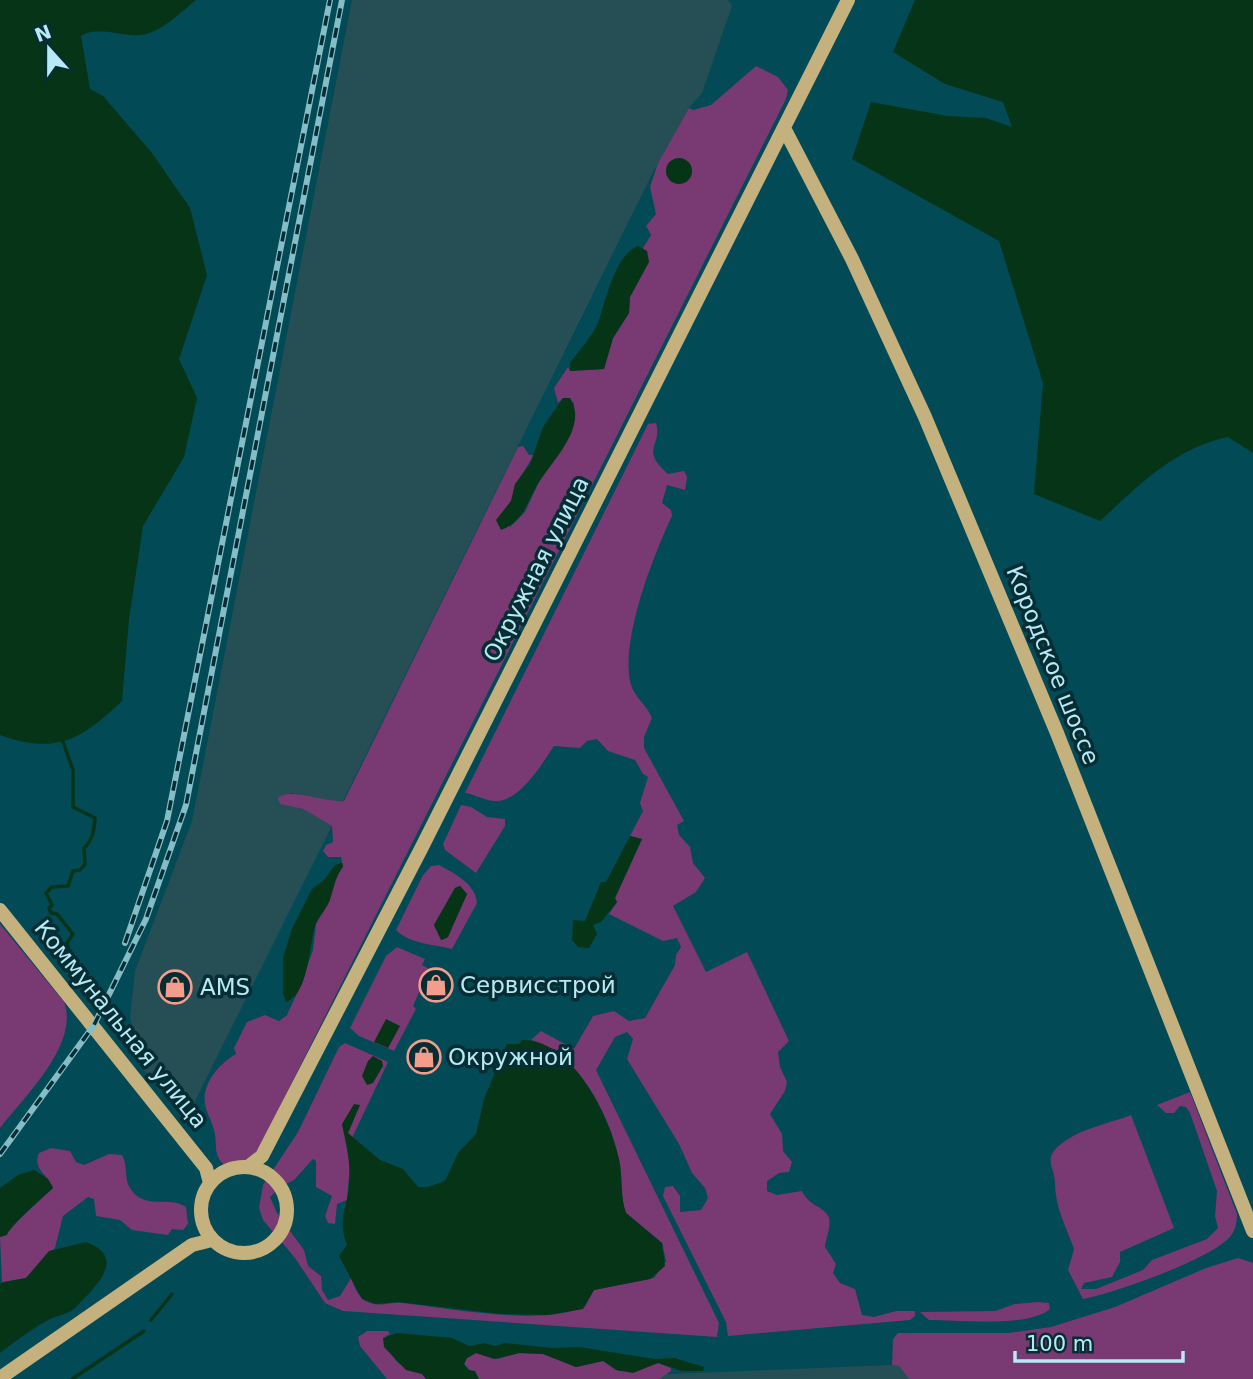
<svg xmlns="http://www.w3.org/2000/svg" width="1253" height="1379" font-family="'DejaVu Sans',sans-serif">
  <style>
    .built { fill: #264e55 }
    .green { fill: #793973; fill-rule: evenodd }
    .water { fill: #063417 }
    .lines { fill: none; stroke-linecap: round; stroke-linejoin: round }
    .stream { stroke: #063417; stroke-width: 3.5 }
    .secondary { stroke: #c4b17d; stroke-width: 14 }
    .rail-casing { stroke: #84bdc7; stroke-width: 6 }
    .rail { stroke: #072d34; stroke-width: 3.5; stroke-dasharray: 10; stroke-linecap: butt }
    .labels { text-anchor: middle; dominant-baseline: central; stroke-width: 7; stroke-linejoin: round; paint-order: stroke }
    .street-label { font-size: 23px; fill: #b7eaf4; stroke: #072d34 }
    .poi-label { font-size: 23px; fill: #b7eaf4; stroke: #072d34; text-anchor: start }
  </style>
  <rect width="100%" height="100%" fill="#024a55"/>
  <path class="built" d="M352,0H728L732,6L702,93L689,108L653,172L343,801H328L291,793L284,804L303,809L332,826L191,1109L144,1071L130,1018L135,971L192,821Z
    M892,1365L899,1366L909,1379H545Z"/>
  <path class="green" d="M756,66L778,77L788,90L786,99L259,1148L245,1163L226,1166C212,1156 218,1144 214,1130C212,1121 206,1113 205,1104C201,1084 220,1063 236,1054L234,1048L247,1022L265,1015L279,1021L287,1015L299,989L313,950L316,924L330,900L333,881L343,867L341,857H328L323,851L326,845L333,842L332,826L303,809L280,804L278,798C289,787 326,803 344,801L518,447L523,446L529,455H534L516,484L511,501L505,509L510,527L525,512L538,484L570,435L574,403L563,398L558,403L554,388L568,367L570,371L604,369L613,338L629,313L630,297L649,261L643,248L651,235L646,226L656,214L650,187L658,163L689,108L693,110L711,105Z
    M656,423C663,446 639,449 668,474L684,471L687,477L685,490L667,485L662,503L671,510L672,516C653,556 619,643 631,685C635,698 647,705 652,718L644,737V748L684,821L677,825L679,835L690,847L693,863L705,878L696,892L673,906L706,972L747,952L789,1041L778,1052L780,1067L787,1082L785,1091L770,1114L782,1134L783,1151L792,1162L789,1172L779,1173L767,1181V1191L777,1195L802,1191C808,1206 826,1207 829,1218C831,1227 826,1238 825,1247L836,1264L833,1273L840,1283L855,1289L862,1315L874,1317L896,1311H915V1316L910,1320L728,1336L726,1322L663,1196L665,1187L673,1186L680,1196V1212L701,1210L708,1198L705,1188L692,1173L679,1144L627,1059L633,1039L627,1032L615,1037L596,1070L719,1323L717,1337L343,1311L325,1303L295,1258L263,1220L259,1208L263,1185L298,1132L339,1047L345,1043L388,1062L352,1138L348,1133L359,1106L342,1124L350,1165L347,1200L337,1204L335,1224L328,1223L325,1216L332,1196L316,1187V1161L313,1159L294,1180L280,1187L270,1197L277,1213L304,1250L308,1266L321,1276L322,1290L328,1300L340,1296L351,1278C355,1289 359,1299 370,1303C381,1307 392,1302 402,1303C448,1308 544,1327 585,1306L594,1290L654,1278L666,1261L662,1243L626,1213C620,1198 622,1177 619,1160C611,1116 576,1052 531,1040L541,1031L574,1049L593,1016L614,1011L629,1021L645,1018L675,965L676,955L681,947L677,938L663,941L609,914L617,902L615,898L642,839L630,836L643,811L640,803L648,777L643,774L635,760L608,751L597,739L587,741L580,748L554,746C542,764 520,801 497,801C487,802 475,794 465,793L648,424Z
    M461,805L471,807L487,817L505,819V826L476,873L445,850L443,844Z
    M439,865C454,873 476,884 477,903L452,949C434,944 411,945 396,930L423,875L431,866ZM460,886L467,894L447,938L442,940L434,925L455,888Z
    M0,924L64,1002C80,1044 24,1097 0,1128Z
    M397,947L425,959L422,965L429,969L413,1006L416,1009L394,1051L359,1036L350,1028L386,956Z
    M1190,1092L1237,1214C1237,1223 1235,1233 1228,1239C1205,1261 1115,1293 1083,1299L1068,1270L1074,1249C1066,1227 1055,1207 1055,1183C1054,1164 1041,1158 1065,1141C1083,1128 1111,1123 1131,1115L1174,1228L1120,1252V1262L1112,1277L1084,1283L1081,1289H1096L1143,1270L1152,1260L1207,1239L1218,1228L1215,1216L1217,1191L1190,1113L1186,1107L1180,1106L1174,1113H1166L1157,1105Z
    M51,1148L70,1151L76,1162L84,1165L109,1154L122,1155C128,1165 124,1179 130,1188C144,1211 169,1195 186,1207L188,1224L183,1230L172,1229L168,1235L132,1230L120,1220L96,1216L94,1199L88,1197L63,1216L55,1248L26,1278L2,1282L0,1237L53,1188C48,1174 32,1170 39,1153Z
    M1238,1258L1253,1263V1379H909L899,1366L892,1365L893,1339L898,1333H1008L1051,1327L1115,1307L1206,1268Z
    M1038,1302L1049,1303L1050,1309C1028,1328 958,1320 929,1320L920,1312L995,1311L1015,1304Z
    M367,1331H388L390,1334L386,1336C389,1359 400,1368 422,1374L426,1379H387L360,1346L358,1337Z
    M476,1353L498,1359L519,1353L543,1354L576,1367L603,1361L619,1371L658,1363L671,1368V1371L659,1379H479L464,1364L467,1358Z"/>
  <path class="water" d="M0,0H196C181,12 161,33 140,35C121,37 98,25 81,36L90,89L103,96L152,153L190,208L207,275L179,359L197,398L184,457L143,526L129,619L122,701C81,740 56,755 0,735Z
    M915,0H1253V453L1228,437C1175,448 1139,485 1100,521L1034,494L1043,383L999,241L852,159L871,102L947,116L986,118L1012,127L1003,102L945,84L893,52Z
    M666 171a13 13 0 1 1 26 0a13 13 0 1 1-26 0Z
    M638,246L647,251L649,262L630,297L629,313L613,338L604,369L570,371V363C576,355 595,332 598,323C606,301 614,256 638,246Z
    M563,398H570C589,427 551,462 537,485C526,504 524,521 501,530L496,520L511,501L515,484L530,464L543,427Z
    M630,836L642,839L615,898L617,902L601,922L593,925L597,934L589,948L578,947L572,940L573,920L585,921L601,882H606Z
    M342,863L343,866C333,882 335,887 329,902C325,911 318,917 315,926C309,945 309,994 286,1002L283,993V958L292,929L312,889L324,880L335,865Z
    M460,886L467,894L448,937L441,940L434,925L455,888Z
    M386,1019L400,1026L388,1048L374,1042Z
    M522,1040C572,1039 610,1116 619,1159C623,1177 620,1197 626,1213L662,1243L665,1266L650,1279L594,1290L583,1309L548,1315L501,1314L398,1302L376,1304L362,1299L339,1256L347,1245C337,1218 347,1211 349,1185C351,1164 347,1145 342,1124L354,1104L360,1105L348,1133L380,1160L403,1169L418,1187H428L445,1181L458,1153L476,1134L484,1099L507,1044H519Z
    M373,1056L382,1061L383,1066L373,1083L367,1085L362,1076L368,1061Z
    M34,1170L48,1179L53,1188C44,1196 9,1227 7,1235L0,1237V1188L18,1175Z
    M86,1242C129,1258 94,1288 75,1308C69,1314 58,1315 50,1319C36,1326 13,1343 0,1353V1283L26,1278L49,1251Z
    M397,1333L452,1338L469,1346L484,1343L495,1346L505,1343L552,1348L579,1347L654,1359L674,1358L704,1367L703,1371H682L658,1363L633,1373L616,1370L603,1361L576,1367L543,1354L519,1353L494,1359L476,1353L467,1358L464,1364L468,1370L475,1371L479,1379H426L422,1374L406,1370L384,1347L383,1338Z"/>
  <g class="lines">
    <path class="stream" d="M63,742L73,770V807L95,818C94,830 93,840 84,848L85,864L80,870L73,871L68,886L52,887L46,893L52,905L49,908L51,913L57,914L73,934L67,943L78,978L91,992
      M151,1320L172,1294
      M72,1379L144,1331"/>
    <path class="secondary" d="M784,128L852,259L925,417L1057,733L1253,1231
      M0,910L206,1168L210,1183
      M201 1210a43 43 0 1 1 86 0a43 43 0 1 1-86 0Z
      M248,1167L262,1156L423,845L848,0
      M0,1378L192,1245L212,1240"/>
    <defs>
      <path id="rail" d="M125,943L167,821L330,0
        M0,1154L94,1025L146,919L186,805L342,0"/>
    </defs>
    <use href="#rail" class="rail-casing"/>
    <use href="#rail" class="rail"/>
  </g>
  <defs>
    <symbol id="shop-ring" viewBox="-11 -11 22 22"><circle r="9.5" fill="#072d34" stroke="#f49d8d" stroke-width="1.5"/><path d="M-5-2.5h2.3a2.7 3.5 0 0 1 5.4 0H5L5.5 6h-11ZM-1.5-2.5h3a1.5 2.3 0 0 0-3 0Z" fill="#f49d8d"/></symbol>
  </defs>
  <g fill-rule="evenodd">
    <use href="#shop-ring" x="417" y="966" width="38" height="38"/>
    <use href="#shop-ring" x="156" y="968" width="38" height="38"/>
    <use href="#shop-ring" x="405" y="1038" width="38" height="38"/>
  </g>
  <g class="labels">
    <g class="street-label">
      <text transform="translate(536 569) rotate(-63)">Окружная улица</text>
      <text transform="translate(1053 665) rotate(68)">Кородское шоссе</text>
      <text transform="translate(121 1024) rotate(51)">Коммунальная улица</text>
    </g>
    <g class="poi-label">
      <text x="460" y="985">Сервисстрой</text>
      <text x="200" y="987">AMS</text>
      <text x="448" y="1057">Окружной</text>
    </g>
  </g>
  <g transform="translate(49 49) rotate(339)" stroke="#072d34" stroke-width="5" paint-order="stroke">
  <path d="M0-5L12 26L0 18L-12 26Z" fill="#b7eaf4"/>
  <text y="-10" font-size="19" font-weight="bold" text-anchor="middle" fill="#b7eaf4">N</text>
  </g>
  <path d="M1015 1351v10h168v-10" fill="none" stroke="#b7eaf4" stroke-width="3.5"/>
  <text x="1026" y="1351" font-size="21" fill="#b7eaf4" stroke="#072d34" stroke-width="5" paint-order="stroke">100 m</text>
</svg>
